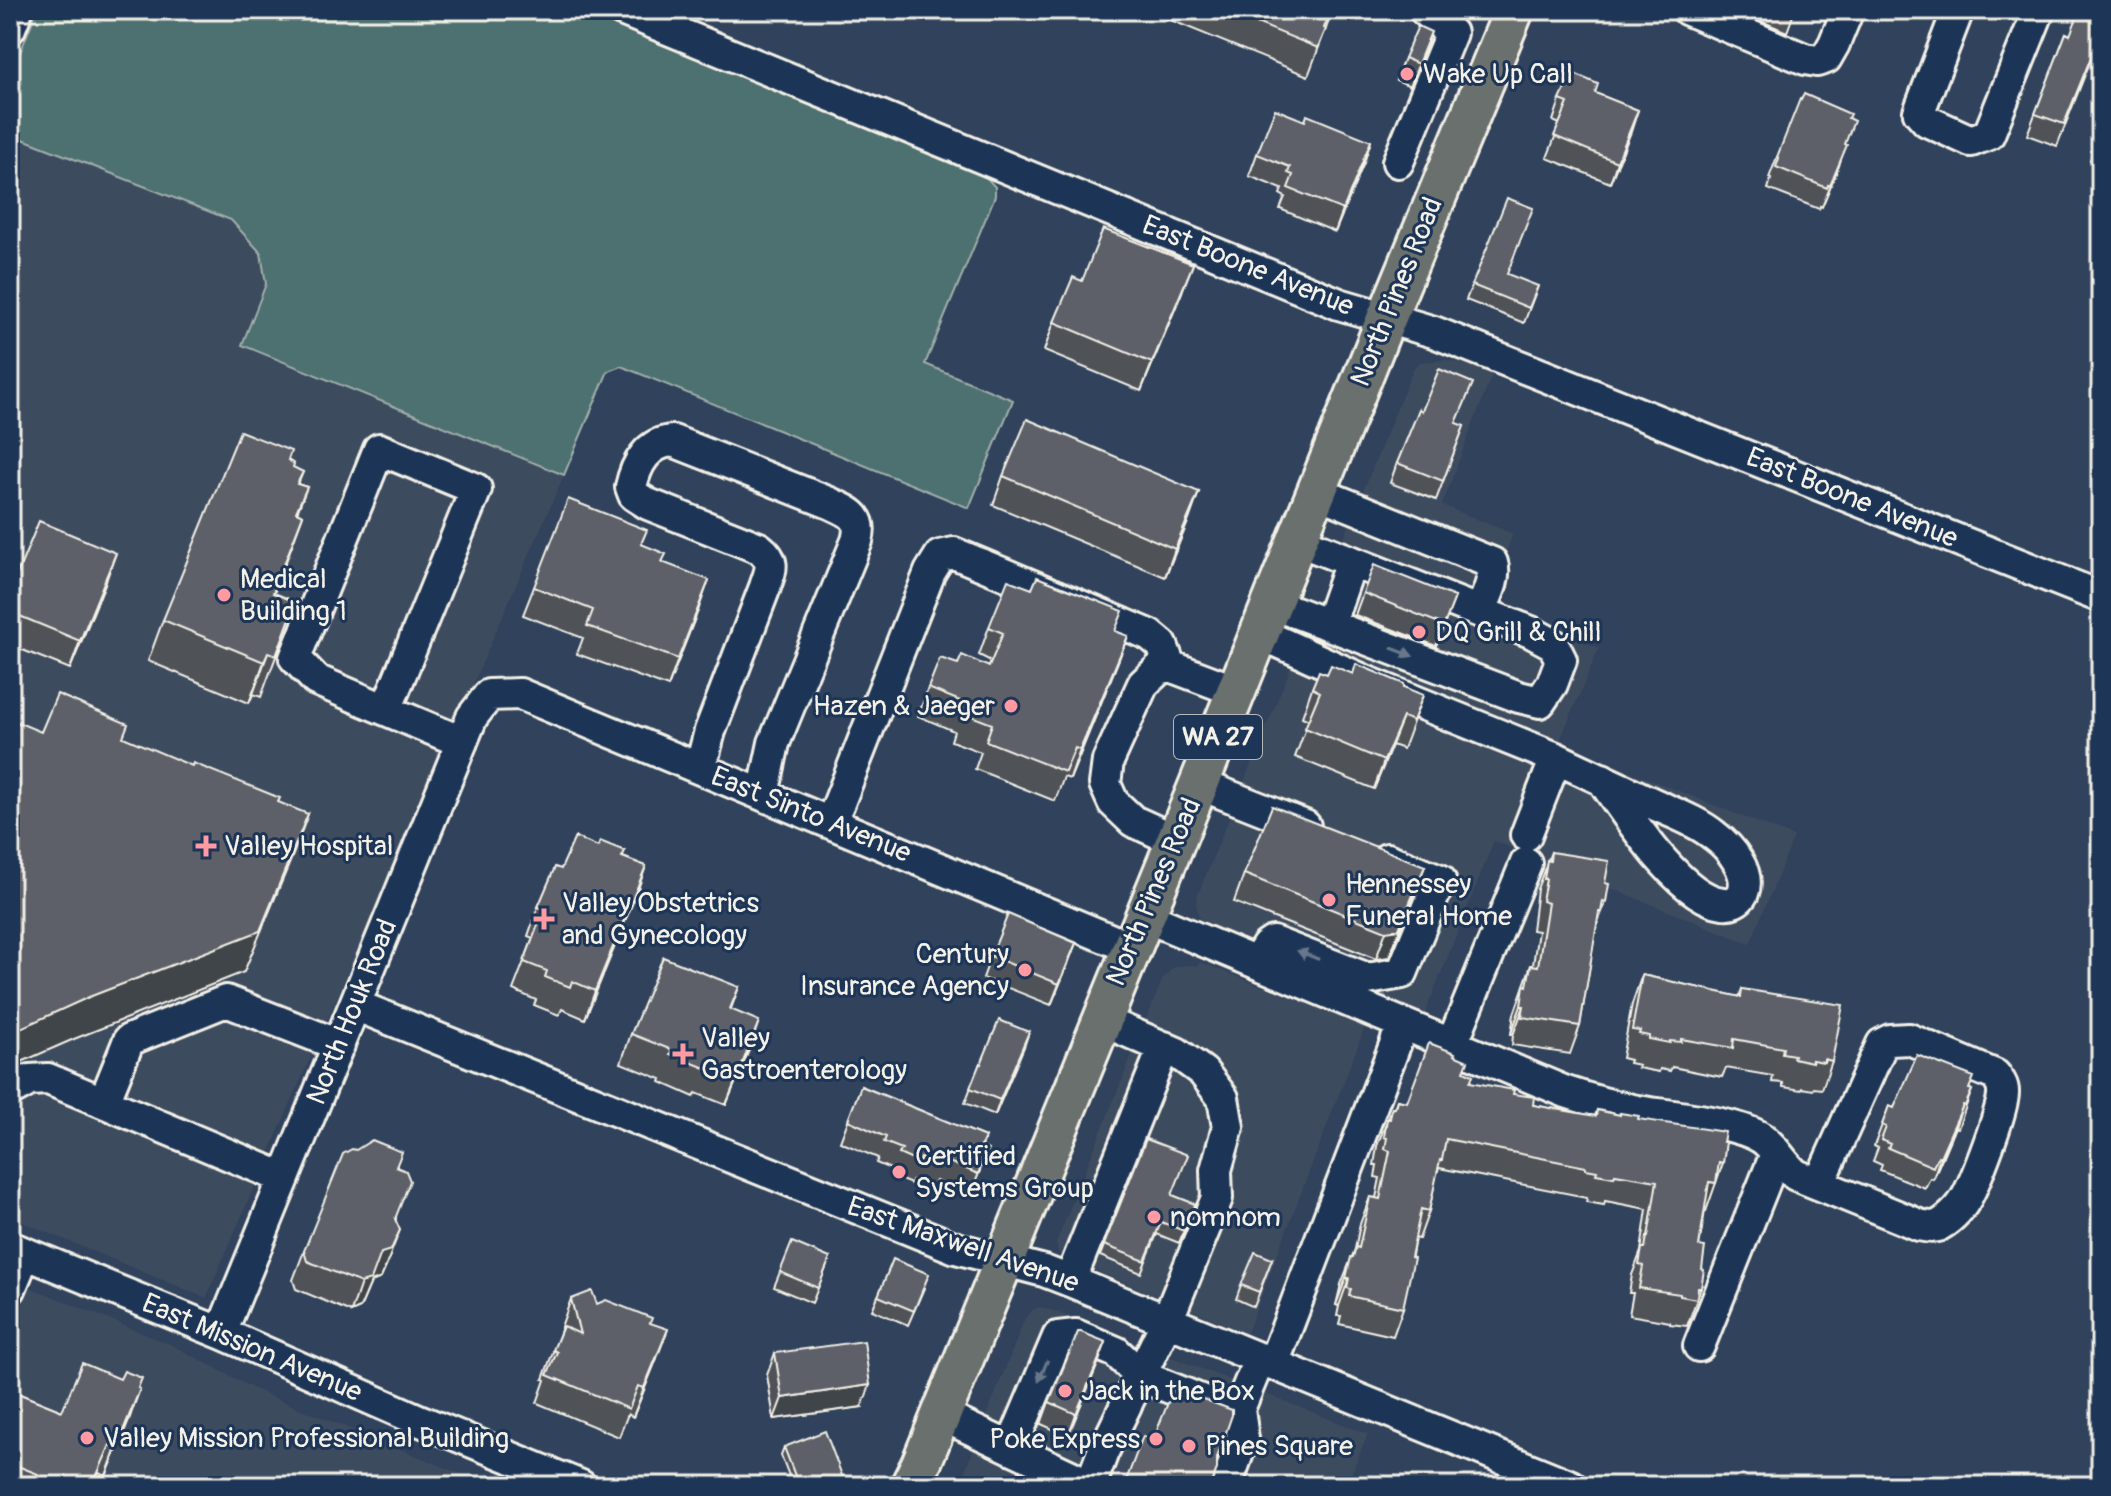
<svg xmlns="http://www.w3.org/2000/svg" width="2111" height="1496" font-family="Pangolin,sans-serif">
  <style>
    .built { fill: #3e4b5f }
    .green { fill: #4e6f6f; stroke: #a1b0ac; stroke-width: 2 }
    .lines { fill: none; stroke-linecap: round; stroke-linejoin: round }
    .minor-casing { stroke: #f4f1e8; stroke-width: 36 }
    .major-casing { stroke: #f4f1e8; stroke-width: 44 }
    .minor { stroke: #1d3557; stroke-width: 30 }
    .major { stroke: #6b706d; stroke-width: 38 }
    .wall { fill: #505359; stroke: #f4f1e8; stroke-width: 2 }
    .shaded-wall { fill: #414448; stroke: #f4f1e8; stroke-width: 2 }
    .building { fill: #5d6167; stroke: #f4f1e8; stroke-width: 2 }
    .oneway { fill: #68778a }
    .poi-dot { fill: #ff9aa2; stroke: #1d3557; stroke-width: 3 }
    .labels { text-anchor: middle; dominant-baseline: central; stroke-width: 6; stroke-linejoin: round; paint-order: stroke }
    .shield { fill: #1d3557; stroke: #b4b9bc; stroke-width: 2 }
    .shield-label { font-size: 26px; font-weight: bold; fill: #f4f1e8 }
    .poi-label { font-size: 28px; fill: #f4f1e8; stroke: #1d3557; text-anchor: start }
    .street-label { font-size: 28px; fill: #f4f1e8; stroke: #1d3557 }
  </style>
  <rect width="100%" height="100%" fill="#30425c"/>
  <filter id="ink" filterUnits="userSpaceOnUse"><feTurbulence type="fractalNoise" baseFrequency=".0125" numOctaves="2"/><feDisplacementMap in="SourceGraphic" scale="16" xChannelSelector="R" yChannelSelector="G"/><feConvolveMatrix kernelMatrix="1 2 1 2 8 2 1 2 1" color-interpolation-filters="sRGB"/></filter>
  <g filter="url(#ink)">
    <path class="built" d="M10,134L231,220L261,253L266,284L242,345L564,475L206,1298L10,1217Z
      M1445,360L1494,370L1442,505L1513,534L1487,603L1599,648L1559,743L1794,837L1750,944L1494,841L1422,1021L1212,934L1199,917L1196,904L1198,894L1413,369L1419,362Z
      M1200,962L1365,1027L1247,1333L1065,1258L1058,1252L1056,1243L1163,978L1174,967L1188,965L1198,966Z
      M10,1279L174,1346L262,1393L491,1486H10Z
      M1039,1307L1054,1311L1368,1434L1346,1486H959L1025,1318L1032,1310Z"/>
    <path class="green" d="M37,10H578L987,178L995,187V196L925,364L1013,400L969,508L621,366L608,371L564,475L242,345L266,284L261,253L231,220L10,134V78Z"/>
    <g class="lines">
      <defs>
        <path id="minor" d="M622,10L1339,304L1434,332L2101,597
          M1688,10L1805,59L1817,61L1826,58L1834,44L1848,10
          M1958,10L1919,112L1927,121L1971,141L1989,134L2039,10
          M10,28L17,10
          M1398,162L1451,33L1425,10
          M1316,492L1492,563C1497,578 1486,597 1480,612
          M1271,603L1519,697L1540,702L1552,684L1561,660L1553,644L1531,632L1297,540
          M1329,625L1351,562
          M1259,633L1365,681L1556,758L1526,835
          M386,710L316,680L295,658L379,449L476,489L386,710L462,742
          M1556,758C1589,774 1623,789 1656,805C1676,814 1698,822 1715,836C1730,847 1751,872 1743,893C1739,901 1731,904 1723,903C1680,899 1626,813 1602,779
          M700,769L710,731L765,587C771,569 776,561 759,548L648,504L634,495L631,487C636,464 648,442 673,441L830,503C849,512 864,516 857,541L774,743L763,795
          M1199,784L1305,826
          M831,823L930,572L940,556L954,553L1150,635L1162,645L1170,666
          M1175,840L1133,821L1113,802L1105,784L1108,761L1143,684L1159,669L1170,666L1236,691
          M1144,916L1566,1092C1590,1100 1613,1106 1637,1111C1668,1116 1740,1122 1763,1139C1776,1149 1783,1164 1796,1175L1919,1225C1925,1226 1931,1228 1937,1226C1947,1222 1960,1209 1965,1200C1974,1186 2005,1105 2003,1092C2003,1085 1999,1080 1995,1075L1909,1039L1890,1040L1882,1044L1819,1184
          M1256,963L1267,946L1273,942L1368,979L1402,973L1440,880L1387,859
          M355,1005L956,1248L1044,1271L1070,1281L1571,1486
          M1452,1044L1526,863
          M10,1091L30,1080L48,1079L284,1178
          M104,1102L129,1040L226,1001L339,1045
          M10,1247L221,1333L421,1421L581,1486
          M1070,1281L1164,1047
          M10,1289L25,1253
          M221,1333L472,717L489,695L520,694L1131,948
          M1699,1346L1776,1154
          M1273,1364L1403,1024
          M941,1415L1090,1485
          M1011,1448L1058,1337L1076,1335L1116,1352L1141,1376L1225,1410L1239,1409
          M1090,1486L1103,1452L1167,1321L1217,1198L1216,1170L1228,1127L1223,1098L1203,1072L1177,1053L1101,1020
          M1226,1486L1243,1439L1239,1409L1260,1358"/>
        <path id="major" d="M910,1486L921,1464L1199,784L1386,319L1514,10"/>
      </defs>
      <use href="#minor" class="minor-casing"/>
      <use href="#major" class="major-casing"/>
      <use href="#minor" class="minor"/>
      <use href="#major" class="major"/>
    </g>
    <path class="wall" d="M1166,10H1333L1308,76L1163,17Z
      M1735,10H1795L1787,32Z
      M1431,32L1410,86L1396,80L1404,58Z
      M2066,33L2070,35L2101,34L2057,146L2027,135Z
      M1595,93L1638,110L1610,183L1547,158L1560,124L1553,121L1560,100Z
      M1848,118L1845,144L1839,166L1822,207L1820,206L1819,209L1768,189L1771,179L1769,178L1777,157Z
      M1305,121L1371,141L1335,232L1280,209L1285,197L1280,194L1282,189L1249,176L1257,154Z
      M2101,131V164L2090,160Z
      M1082,281L1182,292L1141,391L1044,351L1054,322Z
      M1472,285L1538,286L1524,323L1466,300Z
      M1457,424L1464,426L1436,500L1390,483L1397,463Z
      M288,461L293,468L303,472L298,484L307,487L297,513L303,515L274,593L296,602L261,697L253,694L249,703L148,661L163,620Z
      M1003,476L1199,492L1165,577L993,505Z
      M641,544L663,562L699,608L668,687L577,654L583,638L523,615L534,587Z
      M106,581L70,669L10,645V591Z
      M1363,593L1455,597L1436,646L1355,615Z
      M989,627L1115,631L1128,636L1117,664L1070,779L1064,777L1055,801L975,769L981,752L951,741L954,731L918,716L928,688L958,664L989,667L991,661L979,655Z
      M1327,674H1353L1404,687L1423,695L1403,749L1392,745L1374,789L1295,757L1309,720L1302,717L1312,688Z
      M1551,852L1605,883L1606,902L1596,927L1580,1026L1570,1054L1512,1045L1513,1035L1511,1034L1514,1014L1531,965H1533L1538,931L1532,930L1537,889Z
      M623,857L646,866L585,1019L562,1009L559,1015L534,1005L536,1000L513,990L533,938L528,936L538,907L561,869Z
      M1425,866L1389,957L1376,959L1234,902L1244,874Z
      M991,956L1068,964L1051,1005L983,978Z
      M1642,975L1739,997L1742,989L1832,1061L1822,1089L1814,1088L1813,1090L1802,1088L1801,1090L1783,1087V1083L1772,1082L1773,1076L1726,1068L1722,1077L1672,1067L1670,1071L1660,1069L1659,1072L1638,1068L1639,1065L1629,1063L1630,1060L1622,1058L1632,1004Z
      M739,987L731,1009L749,1050L726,1105L696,1093L694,1097L660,1082L661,1079L621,1063L631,1034Z
      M1029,1032L995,1115L965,1103L980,1063L981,1064Z
      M1454,1055L1470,1083L1513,1094L1533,1105L1595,1116L1597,1110L1638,1119L1717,1178L1706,1211H1705L1699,1246L1702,1269L1701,1288L1687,1326L1670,1324V1322L1629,1315L1633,1293H1629L1632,1275L1641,1251L1647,1209L1605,1201L1604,1205L1586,1202L1587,1198L1576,1196V1195L1439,1168L1436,1176L1429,1211L1419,1239L1415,1238L1403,1308L1393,1336L1339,1324L1341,1316H1337L1339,1306L1336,1305L1341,1284L1355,1249L1360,1224L1370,1197L1376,1198L1380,1178L1375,1177L1377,1165H1374L1377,1146L1392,1108H1394L1397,1100L1407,1102Z
      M861,1086L985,1137L982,1147L980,1171L970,1195L936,1181L933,1188L913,1180L911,1184L891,1176L893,1170L876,1163L878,1158L840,1142Z
      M1970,1089L1972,1090L1958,1128L1955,1127L1933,1179L1930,1178L1925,1188L1880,1170L1882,1165L1873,1161L1878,1148L1874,1146L1889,1106L1894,1108Z
      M1146,1139L1172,1195L1195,1204L1179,1243L1157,1234L1141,1273L1100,1256Z
      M397,1167L396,1220L390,1258L381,1278L371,1282L360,1308L351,1312L296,1289L293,1280L304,1251Z
      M830,1258L812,1303L774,1287L780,1272Z
      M1272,1259L1254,1307L1236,1299L1241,1285Z
      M924,1288L908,1325L872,1310L878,1296Z
      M571,1299L597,1304L650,1323L657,1358L633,1417L628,1414L619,1437L537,1403L545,1380L543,1379L561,1330V1327Z
      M1106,1342L1068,1436L1041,1424L1049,1402Z
      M775,1353L862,1407L774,1419L767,1375Z
      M138,1388L130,1417L106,1476L99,1473L95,1483L100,1486H10V1390L62,1411Z
      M784,1447L846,1486H793L781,1455Z"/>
    <path class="shaded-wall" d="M1638,110L1631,132L1610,183L1617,162Z
      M1371,141L1364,163L1335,232L1343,210Z
      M1193,264L1182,292L1141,391L1152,363Z
      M1199,492L1189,520L1165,577L1175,549Z
      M303,515L288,556L258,634L273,593Z
      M116,553L106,581L70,669L80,641Z
      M709,580L699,608L668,687L678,659Z
      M1128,636L1117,664L1070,779L1080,750Z
      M268,653L253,694L249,703L264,662Z
      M1403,717L1392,745L1374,789L1384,761Z
      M308,814L293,855L244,972L74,1039L10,1067V1033Z
      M646,866L636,895L585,1019L595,991Z
      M1425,866L1389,957L1376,959L1386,931Z
      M1076,943L1068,964L1051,1005L1059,984Z
      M1521,1006H1524L1513,1035L1511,1034Z
      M759,1021L749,1050L726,1105Z
      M1029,1032L1024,1047L995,1115L1000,1100Z
      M1963,1105L1955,1127L1933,1179L1940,1157Z
      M1719,1162L1723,1163L1706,1211L1699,1210L1709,1182Z
      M400,1230L381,1278L371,1282L360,1308L351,1312L361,1283L381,1253Z
      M1346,1278H1349L1339,1306L1336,1305Z
      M668,1329L657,1358L633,1417L644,1388Z
      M1106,1342L1098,1364L1068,1436L1076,1414Z
      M870,1385L862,1407L774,1419L782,1398Z
      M140,1389L130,1417L106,1476L116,1448Z"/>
    <path class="building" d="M1225,10H1331L1324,28L1326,29L1318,48Z
      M2080,10H2101V32L2064,124L2035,114L2066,33L2070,35Z
      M1418,26L1431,32L1418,64L1404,58Z
      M1572,73L1598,84L1595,93L1638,110L1617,162L1554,136L1568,103L1560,100Z
      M1804,94L1850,114L1848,118L1854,121L1845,144L1847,145L1830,186L1828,185L1827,188L1776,167L1779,158L1777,157L1800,99L1801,100Z
      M1275,109L1305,121L1307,115L1371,141L1343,210L1288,188L1293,175L1288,173L1290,167L1257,154Z
      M1507,198L1533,208L1507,274L1538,286L1529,308L1472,285Z
      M1103,229L1193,264L1152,363L1054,322L1073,277L1082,281Z
      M1439,369L1473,383L1456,423L1464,426L1443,481L1397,463L1419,409L1422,411Z
      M1027,419L1199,492L1175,549L1003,476Z
      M240,431L291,451L288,460L294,464L293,467L303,472L297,484L307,487L296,512L303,515L273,593L296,602L276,656L268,653L264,662L163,620Z
      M568,499L647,530L641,544L666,554L662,562L709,580L678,659L587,626L593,610L534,587Z
      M39,521L116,553L80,641L10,612V591Z
      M1374,565L1455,597L1444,625L1363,593Z
      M1037,577L1123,611L1115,631L1128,636L1080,750L1075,748L1065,772L986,741L992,724L961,712L965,703L928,688L940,658L958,664L962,655L989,667L1003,633L989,627L1008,580L1032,589Z
      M1356,664L1404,684V687L1423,695L1413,721L1403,717L1384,761L1305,728L1320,692L1312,688L1319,671L1327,674L1331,665L1353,674Z
      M57,694L128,724L123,737L192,766L193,763L280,798L278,802L308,814L260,931L89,997L10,1033V719L41,732Z
      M1272,806L1425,866L1399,929L1386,931L1244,874Z
      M575,837L598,847L600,841L625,851L622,857L646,866L595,991L572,981L570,987L545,977L547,971L524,962L544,909L538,907L555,867L561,869Z
      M1551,852L1609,861L1605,883L1609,884L1606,902L1603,901L1601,912H1599L1580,1026L1522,1017L1524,1006H1521L1524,985L1527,986L1531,965L1538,966L1548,903L1542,901L1546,879H1544L1547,860L1550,861Z
      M1008,914L1076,943L1059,984L991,956Z
      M663,957L739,987L730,1009L759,1021L737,1077L706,1064L705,1068L670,1054L672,1050L631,1034Z
      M1642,975L1741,997L1742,989L1843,1005L1832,1061L1824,1059V1062L1812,1060V1062L1793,1058L1794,1055L1782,1053L1783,1048L1734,1039L1733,1048L1681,1039V1042L1670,1041V1043L1649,1039V1036L1639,1034L1640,1031L1632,1030Z
      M999,1020L1029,1032L1000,1100L970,1088L980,1063L981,1064Z
      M1429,1043L1455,1053L1454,1055L1468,1061L1464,1071L1473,1075L1470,1082L1514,1090L1513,1094L1534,1097L1533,1105L1596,1116L1597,1110L1620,1115V1113L1639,1116L1638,1119L1725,1132L1723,1142H1726L1723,1163L1719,1162L1716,1183L1709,1182L1699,1246L1705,1247L1702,1269L1704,1270L1701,1288H1698L1697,1299L1680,1296V1294L1639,1288L1643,1266L1639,1265L1642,1248H1645L1647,1237H1648L1657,1181L1615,1174L1614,1177L1596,1174L1597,1171L1586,1169V1167L1446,1139L1442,1160H1440L1429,1211L1421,1209L1411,1257L1414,1258L1403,1308L1349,1296L1351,1289L1347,1288L1349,1278H1346L1351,1257H1353L1356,1247L1359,1248L1370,1197L1380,1199L1390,1151L1385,1149L1387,1138L1384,1137L1387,1119H1390L1392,1108H1395L1397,1100L1407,1102Z
      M1917,1055L1974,1077L1969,1089L1972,1090L1965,1106L1963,1105L1940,1157L1938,1156L1933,1167L1888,1148L1890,1144L1881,1140L1886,1127L1882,1125L1889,1106L1894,1108Z
      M861,1086L985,1137L981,1146L988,1150L978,1174L944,1160L941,1166L921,1158L919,1163L899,1154L902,1149L884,1142L886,1137L848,1120Z
      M1146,1139L1188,1155L1172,1195L1195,1204L1184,1231L1161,1222L1145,1261L1104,1245Z
      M372,1140L402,1152L396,1167L406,1171L410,1181L395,1219L400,1230L391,1250L381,1253L371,1280L361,1283L307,1261L304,1251L343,1154L352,1149L356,1150Z
      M792,1242L830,1258L818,1288L780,1272Z
      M1255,1252L1272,1259L1259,1292L1241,1285Z
      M893,1259L929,1274L914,1311L878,1296Z
      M592,1291L597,1304L606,1300L652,1318L650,1323L668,1329L644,1388L638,1386L629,1409L547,1375L557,1352L553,1350L563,1326L580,1334L571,1299Z
      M1078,1332H1081L1106,1342L1076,1414L1049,1402Z
      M864,1341L870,1385L782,1398L775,1353Z
      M82,1363L120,1379L124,1371L142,1378L138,1388L140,1389L116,1448L110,1445L94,1482L101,1485L100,1486H33L38,1474L10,1463V1390L62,1411Z
      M1174,1388L1232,1410V1415L1217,1458V1469L1210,1486H1124L1143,1436L1153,1440Z
      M825,1431L846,1486H799L784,1447Z"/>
    <defs><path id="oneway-solid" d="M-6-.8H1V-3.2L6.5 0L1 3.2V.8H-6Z" transform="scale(2)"/></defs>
    <g class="oneway">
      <use href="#oneway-solid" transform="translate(1402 652) rotate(21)"/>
      <use href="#oneway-solid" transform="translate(1308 955) rotate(-158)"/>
      <use href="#oneway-solid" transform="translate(1043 1371) rotate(113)"/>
    </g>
  </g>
  <g class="poi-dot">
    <circle cx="1407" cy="74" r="8"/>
    <circle cx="224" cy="595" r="8"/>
    <circle cx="1419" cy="632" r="8"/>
    <circle cx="1011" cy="706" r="8"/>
    <path d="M202 834h8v8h8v8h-8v8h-8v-8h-8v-8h8z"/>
    <circle cx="1329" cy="900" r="8"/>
    <path d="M540 907h8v8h8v8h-8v8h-8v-8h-8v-8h8z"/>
    <circle cx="1025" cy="970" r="8"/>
    <path d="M679 1042h8v8h8v8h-8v8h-8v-8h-8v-8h8z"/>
    <circle cx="899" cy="1172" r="8"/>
    <circle cx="1154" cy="1217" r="8"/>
    <circle cx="1065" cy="1391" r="8"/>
    <circle cx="87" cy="1438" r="8"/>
    <circle cx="1156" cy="1439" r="8"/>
    <circle cx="1189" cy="1446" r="8"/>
  </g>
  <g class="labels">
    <rect class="shield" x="1174" y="715" width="88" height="44" rx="6"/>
    <g class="shield-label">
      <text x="1218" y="737">WA 27</text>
    </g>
    <g class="poi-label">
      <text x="1423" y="74">Wake Up Call</text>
      <text x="240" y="579">Medical<tspan x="240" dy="32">Building 1</tspan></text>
      <text x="1435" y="632">DQ Grill &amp; Chill</text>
      <text x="995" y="706" text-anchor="end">Hazen &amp; Jaeger</text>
      <text x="224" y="846">Valley Hospital</text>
      <text x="1345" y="884">Hennessey<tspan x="1345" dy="32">Funeral Home</tspan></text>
      <text x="562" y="903">Valley Obstetrics<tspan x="562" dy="32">and Gynecology</tspan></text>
      <text x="1009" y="954" text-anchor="end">Century<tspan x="1009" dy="32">Insurance Agency</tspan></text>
      <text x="701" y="1038">Valley<tspan x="701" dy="32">Gastroenterology</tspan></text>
      <text x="915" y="1156">Certified<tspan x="915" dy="32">Systems Group</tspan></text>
      <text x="1170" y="1217">nomnom</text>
      <text x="1081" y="1391">Jack in the Box</text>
      <text x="103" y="1438">Valley Mission Professional Building</text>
      <text x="1140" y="1439" text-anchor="end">Poke Express</text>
      <text x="1205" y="1446">Pines Square</text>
    </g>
    <g class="street-label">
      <text transform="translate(1248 266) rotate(22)">East Boone Avenue</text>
      <text transform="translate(1397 292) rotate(-68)">North Pines Road</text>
      <text transform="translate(1852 498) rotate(22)">East Boone Avenue</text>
      <text transform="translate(811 815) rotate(22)">East Sinto Avenue</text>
      <text transform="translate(1154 892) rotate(-67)">North Pines Road</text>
      <text transform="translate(352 1012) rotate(-68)">North Houk Road</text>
      <text transform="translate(963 1245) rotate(19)">East Maxwell Avenue</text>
      <text transform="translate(252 1348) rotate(23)">East Mission Avenue</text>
    </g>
  </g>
  <rect width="2111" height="1496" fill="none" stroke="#1d3557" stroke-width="40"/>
  <rect x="20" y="20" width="2071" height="1456" fill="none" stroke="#f4f1e8" stroke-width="3" filter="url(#ink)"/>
</svg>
